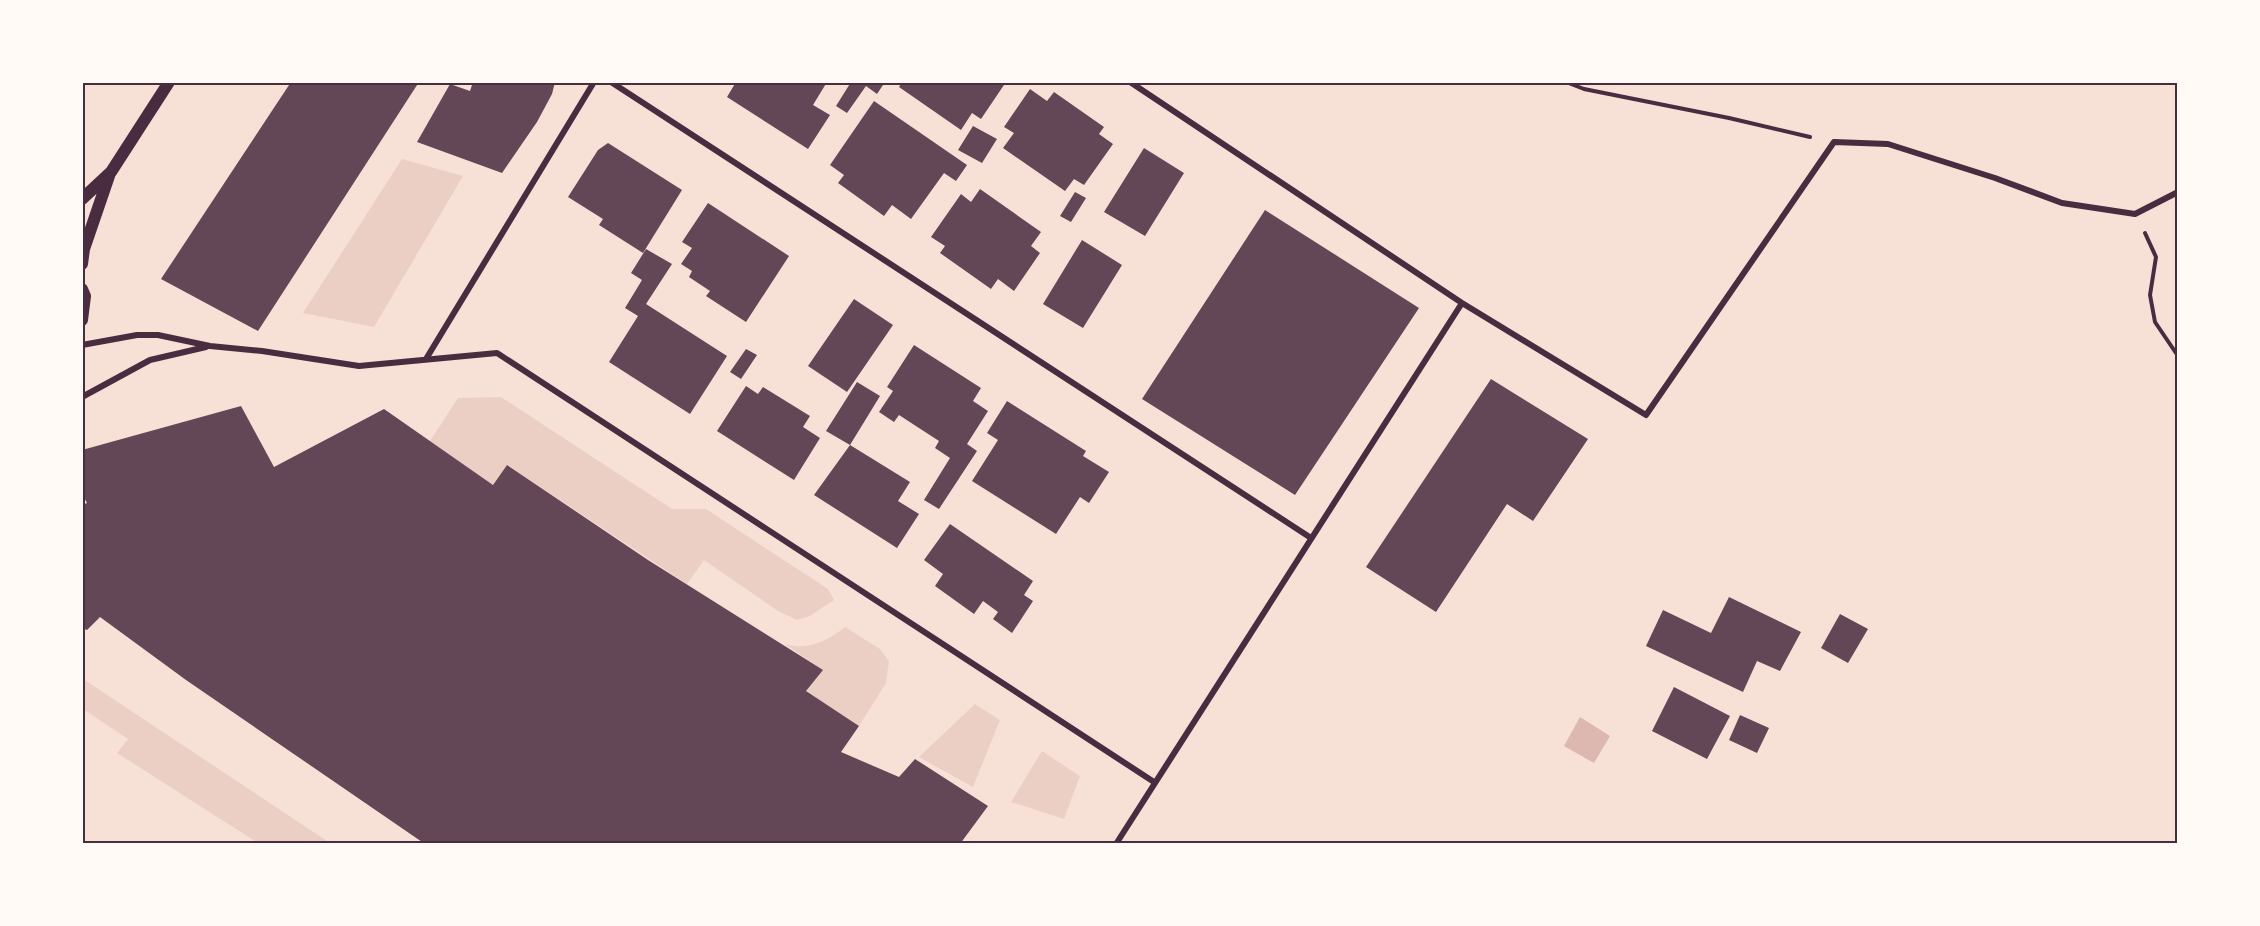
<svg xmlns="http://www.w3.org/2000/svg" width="2260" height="926" font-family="'Exo 2',sans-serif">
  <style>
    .green { fill: #ebcfc5 }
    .water { fill: #dcb8b0 }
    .building { fill: #644757 }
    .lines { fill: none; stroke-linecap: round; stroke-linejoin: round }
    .path { stroke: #4a2c40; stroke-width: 4 }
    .minor { stroke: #4a2c40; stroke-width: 6 }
    .secondary { stroke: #4a2c40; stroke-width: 12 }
    .neatline { fill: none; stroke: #4a2c40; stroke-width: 2 }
  </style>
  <rect width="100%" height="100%" fill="#f7e1d7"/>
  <path class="green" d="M402,159L463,176L374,327L303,313Z
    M501,397L672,509H706L828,589L834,600L810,616L797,620L778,611L704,560L687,584L507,465L493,485L430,441L458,398Z
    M845,627L880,649L889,661L886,683L859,726L806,691L822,670L785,644C807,651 828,641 845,627Z
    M83,679L330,843H258L117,753L128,739L83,709Z
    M975,704L1000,720L973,787L919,757Z
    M1042,751L1080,776L1064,819L1011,802Z"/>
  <path class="water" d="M1580,717L1610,736L1594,763L1564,746Z"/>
  <path class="building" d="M291,82H419L258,331L161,279Z
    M473,82H555L552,94L537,122L502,173L417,142L450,84L470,91Z
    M736,82H827L813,105L830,115L808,149L727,97Z
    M851,82H885L877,94L866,86L847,113L836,106Z
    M902,82H1006L981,119L972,113L961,130L899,87Z
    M1030,89L1047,101L1054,92L1104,127L1099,134L1113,144L1084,185L1074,179L1065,191L1003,148L1014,133L1004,127Z
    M874,101L967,165L956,181L944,173L911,219L892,205L884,216L838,183L844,175L830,165Z
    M973,126L997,139L982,163L958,150Z
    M608,143L682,190L643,253L599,225L603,219L568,197L598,150Z
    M1144,148L1184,173L1145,236L1104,212Z
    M980,189L1041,232L1031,246L1040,253L1014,291L998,279L991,289L940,253L945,246L931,237L961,194L971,202Z
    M1075,192L1086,198L1071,222L1060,216Z
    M708,203L789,256L746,322L706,296L710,291L689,277L692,271L681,264L692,248L682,242Z
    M1265,210L1419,308L1295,495L1142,399Z
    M1082,240L1122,265L1083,328L1043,304Z
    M646,249L672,264L646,304L727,356L690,414L609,362L638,316L625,308L642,280L631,273Z
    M854,299L893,325L847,392L808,366Z
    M914,345L981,388L973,401L988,411L967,444L977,451L939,509L924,500L950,458L935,448L939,441L899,415L894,422L879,412L893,391L887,387Z
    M746,349L757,355L741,379L730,372Z
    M1491,379L1588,439L1533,521L1507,504L1436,612L1366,567Z
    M857,382L880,396L850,445L826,431Z
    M746,386L758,394L763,387L810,416L803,427L820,438L794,480L717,431Z
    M1007,401L1086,451L1083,456L1109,472L1089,503L1080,497L1056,534L972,481L998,440L987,433Z
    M241,406L274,467L384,409L493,485L507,465L648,560L823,670L806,691L859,726L841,752L899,777L915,759L988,806L960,844H425L186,680L100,617L87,630L82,628V505L87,503L82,494V450Z
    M850,445L910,482L898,501L919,514L897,548L814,495Z
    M950,524L1033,581L1024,595L1033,601L1012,633L993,619L998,612L983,601L974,614L935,586L943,574L924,560Z
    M1729,597L1801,632L1780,671L1757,661L1743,692L1646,646L1663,610L1711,633Z
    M1840,614L1868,629L1848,663L1821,648Z
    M1674,687L1730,716L1707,759L1652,731Z
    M1740,715L1769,728L1757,753L1729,740Z"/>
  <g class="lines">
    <path class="path" d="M1566,82L1584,89L1729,118L1810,137
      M2145,233L2156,257L2150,295L2155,322L2178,356"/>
    <path class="minor" d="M611,82L1311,538
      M1130,82L1462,303L1646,415L1834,142L1888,144L1995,178L2062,203L2135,214L2178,192
      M82,345L137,335H158L210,346L262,351L359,366L497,353L1154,782
      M426,359L594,82
      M82,397L150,360L206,347
      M1116,844L1462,303"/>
    <path class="secondary" d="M82,199L111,172L169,82
      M82,264L84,249L109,176
      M82,289L85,296L82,320"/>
  </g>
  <rect width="2260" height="926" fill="none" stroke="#fffaf5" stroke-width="168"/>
  <rect x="84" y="84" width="2092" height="758" class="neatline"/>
</svg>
